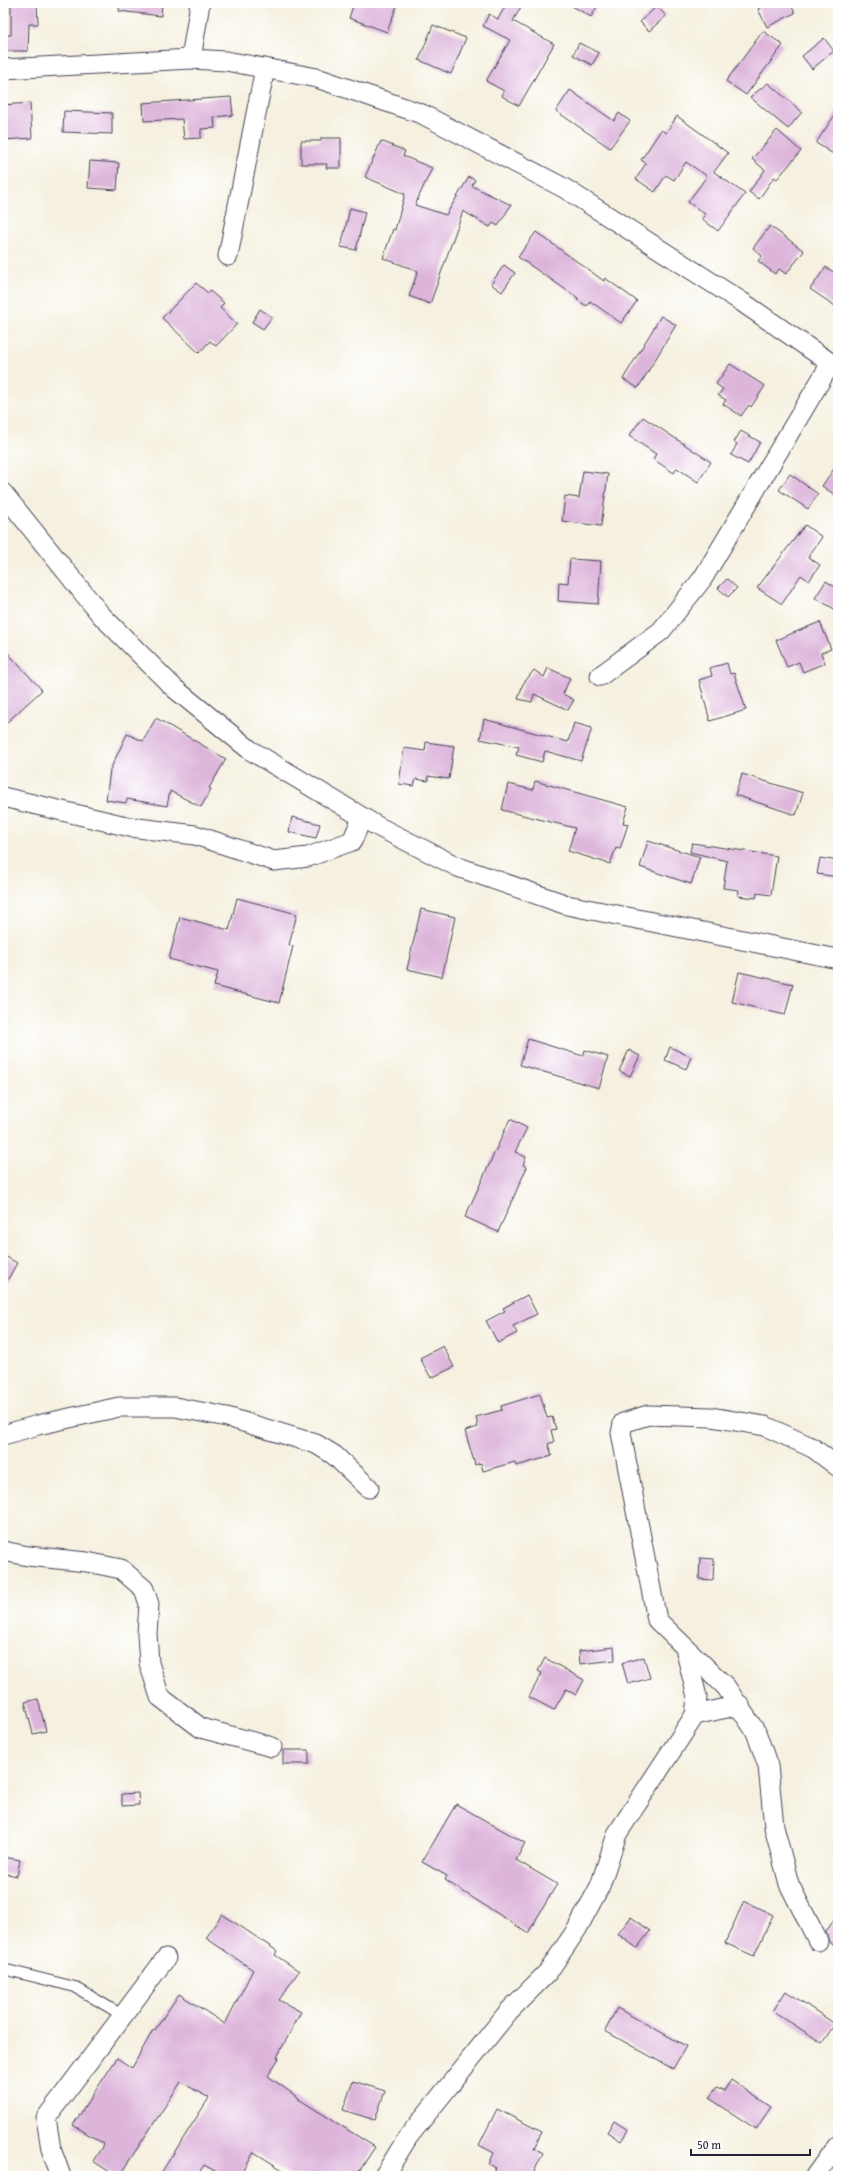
<svg xmlns="http://www.w3.org/2000/svg" width="841" height="2179" font-family="'Gentium Book Plus',serif">
  <style>
    .building { fill: #ddb5db }
    .lines { fill: none; stroke-linecap: round; stroke-linejoin: round }
    .service-casing { stroke: #424154; stroke-width: 12 }
    .minor-casing { stroke: #424154; stroke-width: 21 }
    .service { stroke: #fff; stroke-width: 10 }
    .minor { stroke: #fff; stroke-width: 19 }
  </style>
  <rect width="100%" height="100%" fill="#fff"/>
  <filter id="ink" filterUnits="userSpaceOnUse"><feTurbulence type="fractalNoise" baseFrequency=".025" numOctaves="2"/><feDisplacementMap in="SourceGraphic" scale="8" xChannelSelector="R" yChannelSelector="G"/><feConvolveMatrix kernelMatrix="1 2 1 2 8 2 1 2 1" color-interpolation-filters="sRGB"/></filter>
  <filter id="wash" filterUnits="userSpaceOnUse"><feTurbulence type="fractalNoise" baseFrequency=".012" numOctaves="4" result="noise"/><feDisplacementMap in="SourceGraphic" scale="16" xChannelSelector="R" yChannelSelector="G"/><feGaussianBlur stdDeviation="0.9" result="paint"/><feColorMatrix in="noise" values="0 0 0 0 0 0 0 0 0 0 0 0 0 0 0 0 0 1.4 0 .05"/><feComposite in="paint" operator="in"/></filter>
  <g filter="url(#wash)">
    <rect width="100%" height="100%" fill="#f5f0df"/>
    <g id="blocks">
      <path class="building" d="M11,3H37L38,24H29L28,51H3V35H11Z
        M120,3H162L161,16L119,11Z
        M354,3H398L387,32L349,18Z
        M507,3H523L513,21L554,44L519,106L502,96L504,91L486,81L510,40L483,26L489,14L498,19Z
        M567,3H599L591,17Z
        M771,3H790L795,13L767,27L758,9Z
        M657,6L666,16L649,31L640,22Z
        M433,25L466,38L451,74L419,60Z
        M763,31L783,45L746,95L726,81Z
        M824,38L834,51L812,69L802,56Z
        M579,43L599,53L592,65L573,55Z
        M768,83L802,112L788,129L750,97Z
        M570,90L614,121L619,113L630,121L610,148L556,111Z
        M231,97L233,115L214,117L215,128L201,129V138L184,139L182,119L144,121L143,103Z
        M30,103L32,138L3,140V105Z
        M838,110V157L816,143Z
        M64,111L112,113V134L63,132Z
        M677,116L728,153L714,172L745,194L718,231L702,219L705,214L688,202L707,176L686,162L674,180L666,175L655,192L636,179L646,163L641,160L661,130L666,133Z
        M777,130L801,151L777,179L774,177L759,199L749,192L765,170L752,159Z
        M321,138H341V168H326L327,164H301V141H321Z
        M381,141L405,151L403,156L432,168L415,205L446,215L469,177L475,180L472,186L511,205L498,226L493,223L490,227L463,211L430,304L409,296L418,271L383,258L393,229L395,230L405,194L365,177Z
        M90,161L119,163L117,190L88,188Z
        M350,208L365,212L356,250L341,247Z
        M770,226L804,251L786,274L779,269L775,274L758,261L762,256L753,248Z
        M536,232L604,281L605,278L637,301L621,323L590,301L587,306L577,300L578,298L518,257Z
        M504,265L515,273L502,292L491,284Z
        M826,267L838,275V308L810,289Z
        M196,283L208,293L210,291L224,303L220,308L237,324L216,346L210,341L199,353L162,318Z
        M260,309L272,317L263,329L252,322Z
        M661,316L676,325L638,388L623,379Z
        M730,364L765,386L751,407L749,405L741,416L723,404L726,400L718,395L723,389L716,384Z
        M643,417L711,462L698,482L677,468L674,473L653,459L656,454L629,436Z
        M741,431L760,442L748,464L731,455L737,444L734,442Z
        M838,463V497L822,486Z
        M583,471L608,474L601,526L562,521L565,496L579,498Z
        M790,474L818,494L808,509L779,490Z
        M805,525L822,537L808,557L820,565L809,581L801,575L782,604L757,588Z
        M570,559L601,561L598,604L558,601L559,582L568,583Z
        M727,579L737,588L728,597L718,588Z
        M826,581L838,589V611L815,598Z
        M820,622L831,649L821,653L825,663L803,672L799,662L787,667L776,640Z
        M3,648L42,690L3,726Z
        M727,663L730,674L734,673L746,710L710,721L699,680L712,676L710,668Z
        M548,668L570,678L563,694L574,700L568,710L534,694L532,702L518,699L523,684L534,670L544,677Z
        M156,718L226,759L209,788L211,789L201,807L170,791L167,806L127,799L126,803L106,800L110,770L127,734L143,741Z
        M484,719L568,742L574,723L592,728L581,761L545,751L542,762L516,755L519,747L480,739Z
        M426,742L454,746L449,779L428,776V781L416,779L414,786L399,784L404,748L425,751Z
        M742,774L803,793L796,815L735,795Z
        M535,781L628,807L623,823L628,824L620,849L616,848L610,864L568,851L575,828L502,810L508,784L533,790Z
        M292,817L320,824L316,838L289,832Z
        M648,841L700,857L691,884L640,867Z
        M692,843L777,856L771,895L757,893L756,898L738,896L739,890L723,888L727,861L690,852Z
        M820,858L838,861V877L817,874Z
        M237,898L297,914L289,945L293,946L279,1003L214,986L218,972L169,959L180,917L229,930Z
        M421,909L455,917L442,977L407,969Z
        M739,972L793,984L785,1015L732,1002Z
        M528,1039L583,1056L585,1050L608,1057L599,1088L520,1065Z
        M670,1047L691,1057L686,1069L665,1060Z
        M629,1050L640,1056L630,1076L619,1071Z
        M510,1119L527,1128L515,1152L526,1157L523,1165L527,1167L498,1232L465,1217Z
        M3,1255L17,1263L3,1288Z
        M527,1295L537,1314L513,1326L517,1333L498,1343L486,1321L505,1311L503,1308Z
        M443,1346L454,1367L431,1378L420,1358Z
        M540,1394L547,1418L552,1417L556,1429L551,1430L554,1442L548,1444L552,1456L516,1466L515,1462L483,1471L481,1463L475,1465L465,1431L478,1427L476,1417L502,1410L501,1406Z
        M700,1558L714,1559L713,1580L699,1579Z
        M614,1647L615,1660L580,1664L579,1651Z
        M644,1657L650,1678L628,1684L622,1663Z
        M545,1658L584,1680L576,1695L566,1689L554,1710L529,1697L542,1673L538,1671Z
        M38,1699L46,1731L33,1734L25,1702Z
        M283,1750H309V1764H283Z
        M138,1793L139,1805L122,1806V1794Z
        M456,1804L525,1843L516,1860L557,1884L528,1933L445,1880L447,1876L422,1862Z
        M4,1857L20,1860L17,1876L3,1873Z
        M744,1901L773,1915L754,1956L725,1943Z
        M838,1913V1948L829,1942L826,1932Z
        M222,1914L277,1951L275,1955L299,1971L279,2000L301,2012L277,2057L279,2058L268,2076L297,2097V2098L375,2147L356,2176H292L254,2152L241,2176H224L204,2165L197,2176H159L209,2098L181,2082L119,2176H116L93,2161L104,2144L73,2125L117,2058L132,2068L153,2030H155L179,1994L225,2024L253,1970L206,1938Z
        M631,1917L650,1931L637,1948L618,1934Z
        M786,1991L835,2024L822,2043L773,2011Z
        M617,2008L686,2046L673,2069L605,2031Z
        M731,2080L771,2107L756,2129L709,2098L717,2087L724,2091Z
        M353,2081L385,2091L375,2120L343,2110Z
        M497,2109L542,2132L534,2148L543,2153L532,2176H492L496,2168L489,2164L494,2153L479,2145Z
        M614,2121L628,2130L621,2141L607,2132Z"/>
    </g>
  </g>
  <g filter="url(#ink)">
    <use href="#blocks" fill-opacity="0" stroke="#424154" stroke-width="1"/>
    <g class="lines">
      <defs>
        <path id="service" d="M3,1969L75,1987L122,2015"/>
        <path id="minor" d="M191,59L200,3
          M3,69L191,59L226,61L317,78L422,114L564,188L742,302L838,368
          M228,256L265,68
          M3,493L101,615L174,688L250,750L377,826L458,867L567,905L838,959
          M600,676L661,631L703,578L831,363
          M3,797L130,827L195,835L274,861L308,857L352,841L362,818
          M3,1435L38,1425L119,1407H175L227,1417L316,1444L334,1455L369,1488
          M3,1551L28,1556L87,1562L121,1569L144,1589L149,1604L147,1634L149,1663L160,1697L201,1728L272,1747
          M695,1715L740,1705
          M818,1941L789,1884L774,1827L768,1766L756,1732L726,1687L657,1620L621,1433L623,1423L648,1415L711,1417L765,1426L813,1448L838,1467
          M61,2176L51,2149L46,2118L166,1958
          M384,2176L408,2137L509,2011L548,1972L577,1929L600,1886L617,1834L695,1715L697,1697L685,1648
          M815,2176L838,2144"/>
      </defs>
      <use href="#service" class="service-casing"/>
      <use href="#minor" class="minor-casing"/>
      <use href="#service" class="service"/>
      <use href="#minor" class="minor"/>
    </g>
  </g>
  <rect width="841" height="2179" fill="none" stroke="#fff" stroke-width="16"/>
  <path d="M691 2149v6h119v-6" fill="none" stroke="#22223b" stroke-width="2"/>
  <text x="697" y="2149" font-size="12" fill="#22223b" stroke="#ffffff" stroke-width="3" paint-order="stroke">50 m</text>
</svg>
